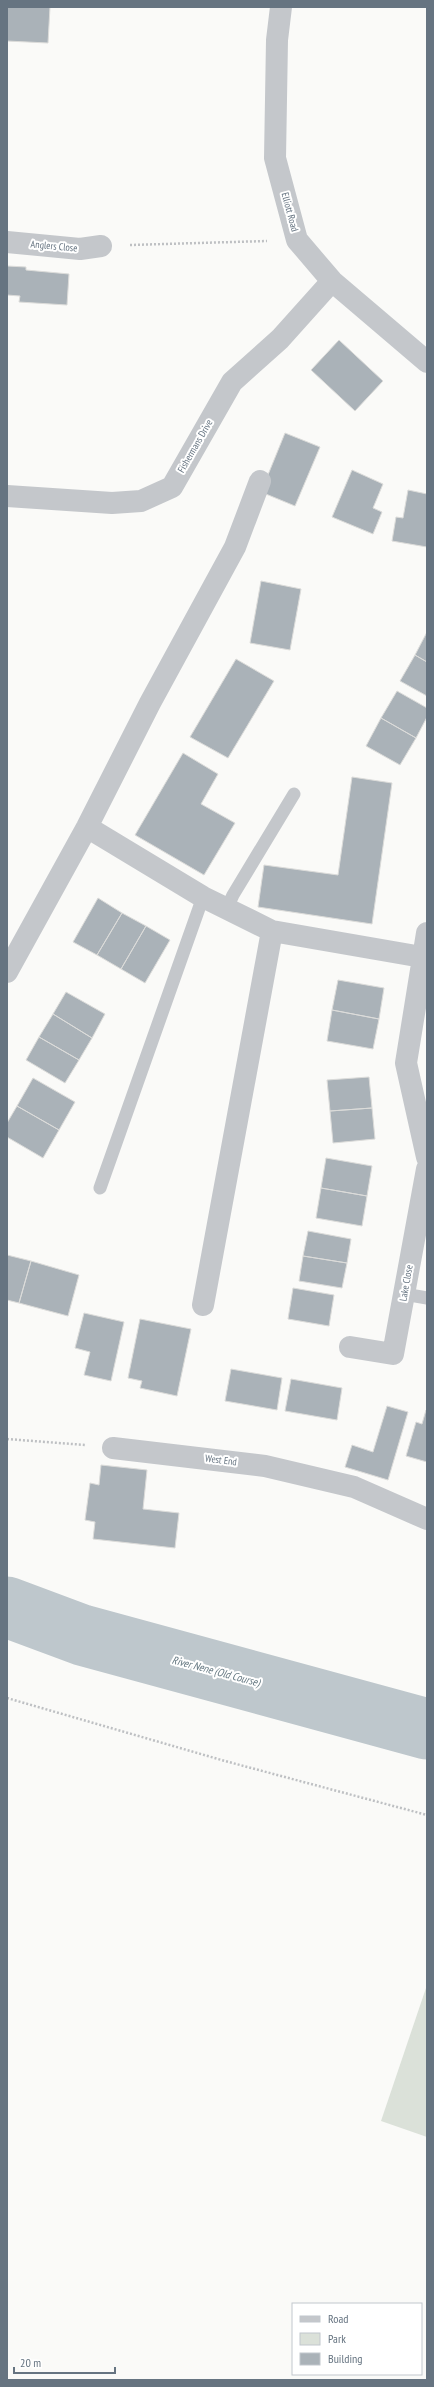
<svg xmlns="http://www.w3.org/2000/svg" width="434" height="2387" font-family="'PT Sans Narrow',sans-serif">
  <style>
    .green { fill: #dbe1d9 }
    .lines { fill: none; stroke-linecap: round; stroke-linejoin: round }
    .river { stroke: #bec7cc; stroke-width: 61 }
    .building { fill: #aab2b8; stroke: #dcdcda }
    .path { stroke: #bec0c3; stroke-width: 2.5; stroke-dasharray: 2 2; stroke-linecap: butt }
    .service { stroke: #c4c7cb; stroke-width: 13 }
    .minor { stroke: #c4c7cb; stroke-width: 22 }
    .labels { text-anchor: middle; dominant-baseline: central; stroke-width: 4; stroke-linejoin: round; paint-order: stroke }
    .street-label { font-size: 10px; fill: #667481; stroke: #fff }
    .water-label { font-size: 11px; font-style: italic; fill: #667982; stroke: #fff }
  </style>
  <rect width="100%" height="100%" fill="#fafaf8"/>
  <path class="green" d="M427,1985V2137L381,2121Z"/>
  <g class="lines">
    <path class="river" d="M7,1607L82,1635L427,1729"/>
  </g>
  <path class="building" d="M7,7H50L48,43L7,41Z
    M7,266L26,267V270L69,274L67,305L19,302L20,296L7,295Z
    M339,340L383,381L355,411L311,370Z
    M285,433L320,447L295,506L261,492Z
    M352,470L383,484L373,508L382,512L373,534L332,517Z
    M408,490L427,494V547L392,541L396,517L403,518Z
    M261,581L301,589L290,650L250,643Z
    M427,632V662L415,655Z
    M415,655L427,662V696L400,681Z
    M236,659L274,681L228,758L190,737Z
    M397,691L427,708V717L416,738L381,718Z
    M381,718L416,738L400,765L366,746Z
    M183,753L218,774L201,804L235,823L204,875L135,835Z
    M352,777L392,783L372,924L258,907L264,865L338,875Z
    M98,898L122,913L97,955L73,942Z
    M122,913L146,926L121,969L97,955Z
    M146,926L170,940L145,983L121,969Z
    M338,980L384,988L379,1019L332,1010Z
    M66,992L105,1014L92,1038L53,1014Z
    M332,1010L379,1019L373,1049L327,1041Z
    M53,1014L92,1038L79,1060L39,1037Z
    M39,1037L79,1060L65,1083L26,1060Z
    M369,1077L372,1108L330,1111L327,1080Z
    M33,1078L75,1102L59,1130L17,1106Z
    M17,1106L59,1130L43,1158L7,1137V1123Z
    M372,1108L375,1139L333,1143L330,1111Z
    M326,1158L372,1166L367,1196L321,1188Z
    M321,1188L367,1196L362,1226L316,1218Z
    M308,1231L351,1239L347,1263L303,1256Z
    M7,1255L31,1261L19,1303L7,1300Z
    M303,1256L347,1263L342,1288L299,1281Z
    M31,1261L79,1275L68,1316L19,1303Z
    M293,1288L334,1295L329,1326L288,1319Z
    M84,1313L124,1322L111,1381L84,1375L90,1352L75,1348Z
    M140,1319L191,1329L177,1396L140,1388L142,1381L128,1378Z
    M231,1369L282,1378L277,1410L225,1401Z
    M291,1379L342,1388L337,1420L285,1411Z
    M387,1406L408,1412L388,1480L345,1467L352,1445L373,1452Z
    M426,1410L427,1411V1462L406,1456L416,1422L422,1424Z
    M101,1465L147,1470L143,1509L179,1513L175,1548L93,1539L95,1522L85,1520L90,1483L99,1485Z"/>
  <g class="lines">
    <path class="path" d="M130,245L267,241
      M7,1439L85,1445
      M7,1698L225,1761L427,1815"/>
    <path class="service" d="M226,910L233,895L294,794
      M100,1188L203,897
      M404,1294L427,1298"/>
    <path class="minor" d="M281,7L277,40L275,158L297,240L332,281L427,362
      M7,242L80,249L101,246
      M7,496L112,503L141,501L172,487L232,382L280,339L332,281
      M87,827L203,897L272,931L422,957
      M427,933L406,1063L427,1157
      M7,972L87,827L150,703L235,547L260,481
      M203,1305L272,931
      M350,1347L393,1354L427,1169
      M113,1448L265,1466L354,1487L427,1519"/>
  </g>
  <g class="labels">
    <g class="street-label">
      <text transform="translate(290 212) rotate(75)">Elliott Road</text>
      <text transform="translate(54 246) rotate(5)">Anglers Close</text>
      <text transform="translate(195 446) rotate(-60)">Fishermans Drive</text>
      <text transform="translate(406 1283) rotate(-80)">Lake Close</text>
      <text transform="translate(221 1460) rotate(7)">West End</text>
    </g>
    <g class="water-label">
      <text transform="translate(216 1671) rotate(15)">River Nene (Old Course)</text>
    </g>
  </g>
  <rect width="434" height="2387" fill="none" stroke="#667481" stroke-width="16"/>
  <rect x="292" y="2303" width="130" height="72" fill="#ffffff" stroke="#c2c7cd"/>
  <rect x="300" y="2316" width="20" height="6" fill="#c4c7cb" stroke="#c2c7cd"/>
  <text x="328" y="2323" font-size="12" fill="#667481">Road</text>
  <rect x="300" y="2333" width="20" height="12" fill="#dbe1d9" stroke="#c2c7cd"/>
  <text x="328" y="2343" font-size="12" fill="#667481">Park</text>
  <rect x="300" y="2353" width="20" height="12" fill="#aab2b8" stroke="#c2c7cd"/>
  <text x="328" y="2363" font-size="12" fill="#667481">Building</text>
  <path d="M14 2367v6h101v-6" fill="none" stroke="#667481" stroke-width="2"/>
  <text x="20" y="2367" font-size="12" fill="#667481" stroke="#ffffff" stroke-width="3" paint-order="stroke">20 m</text>
</svg>
